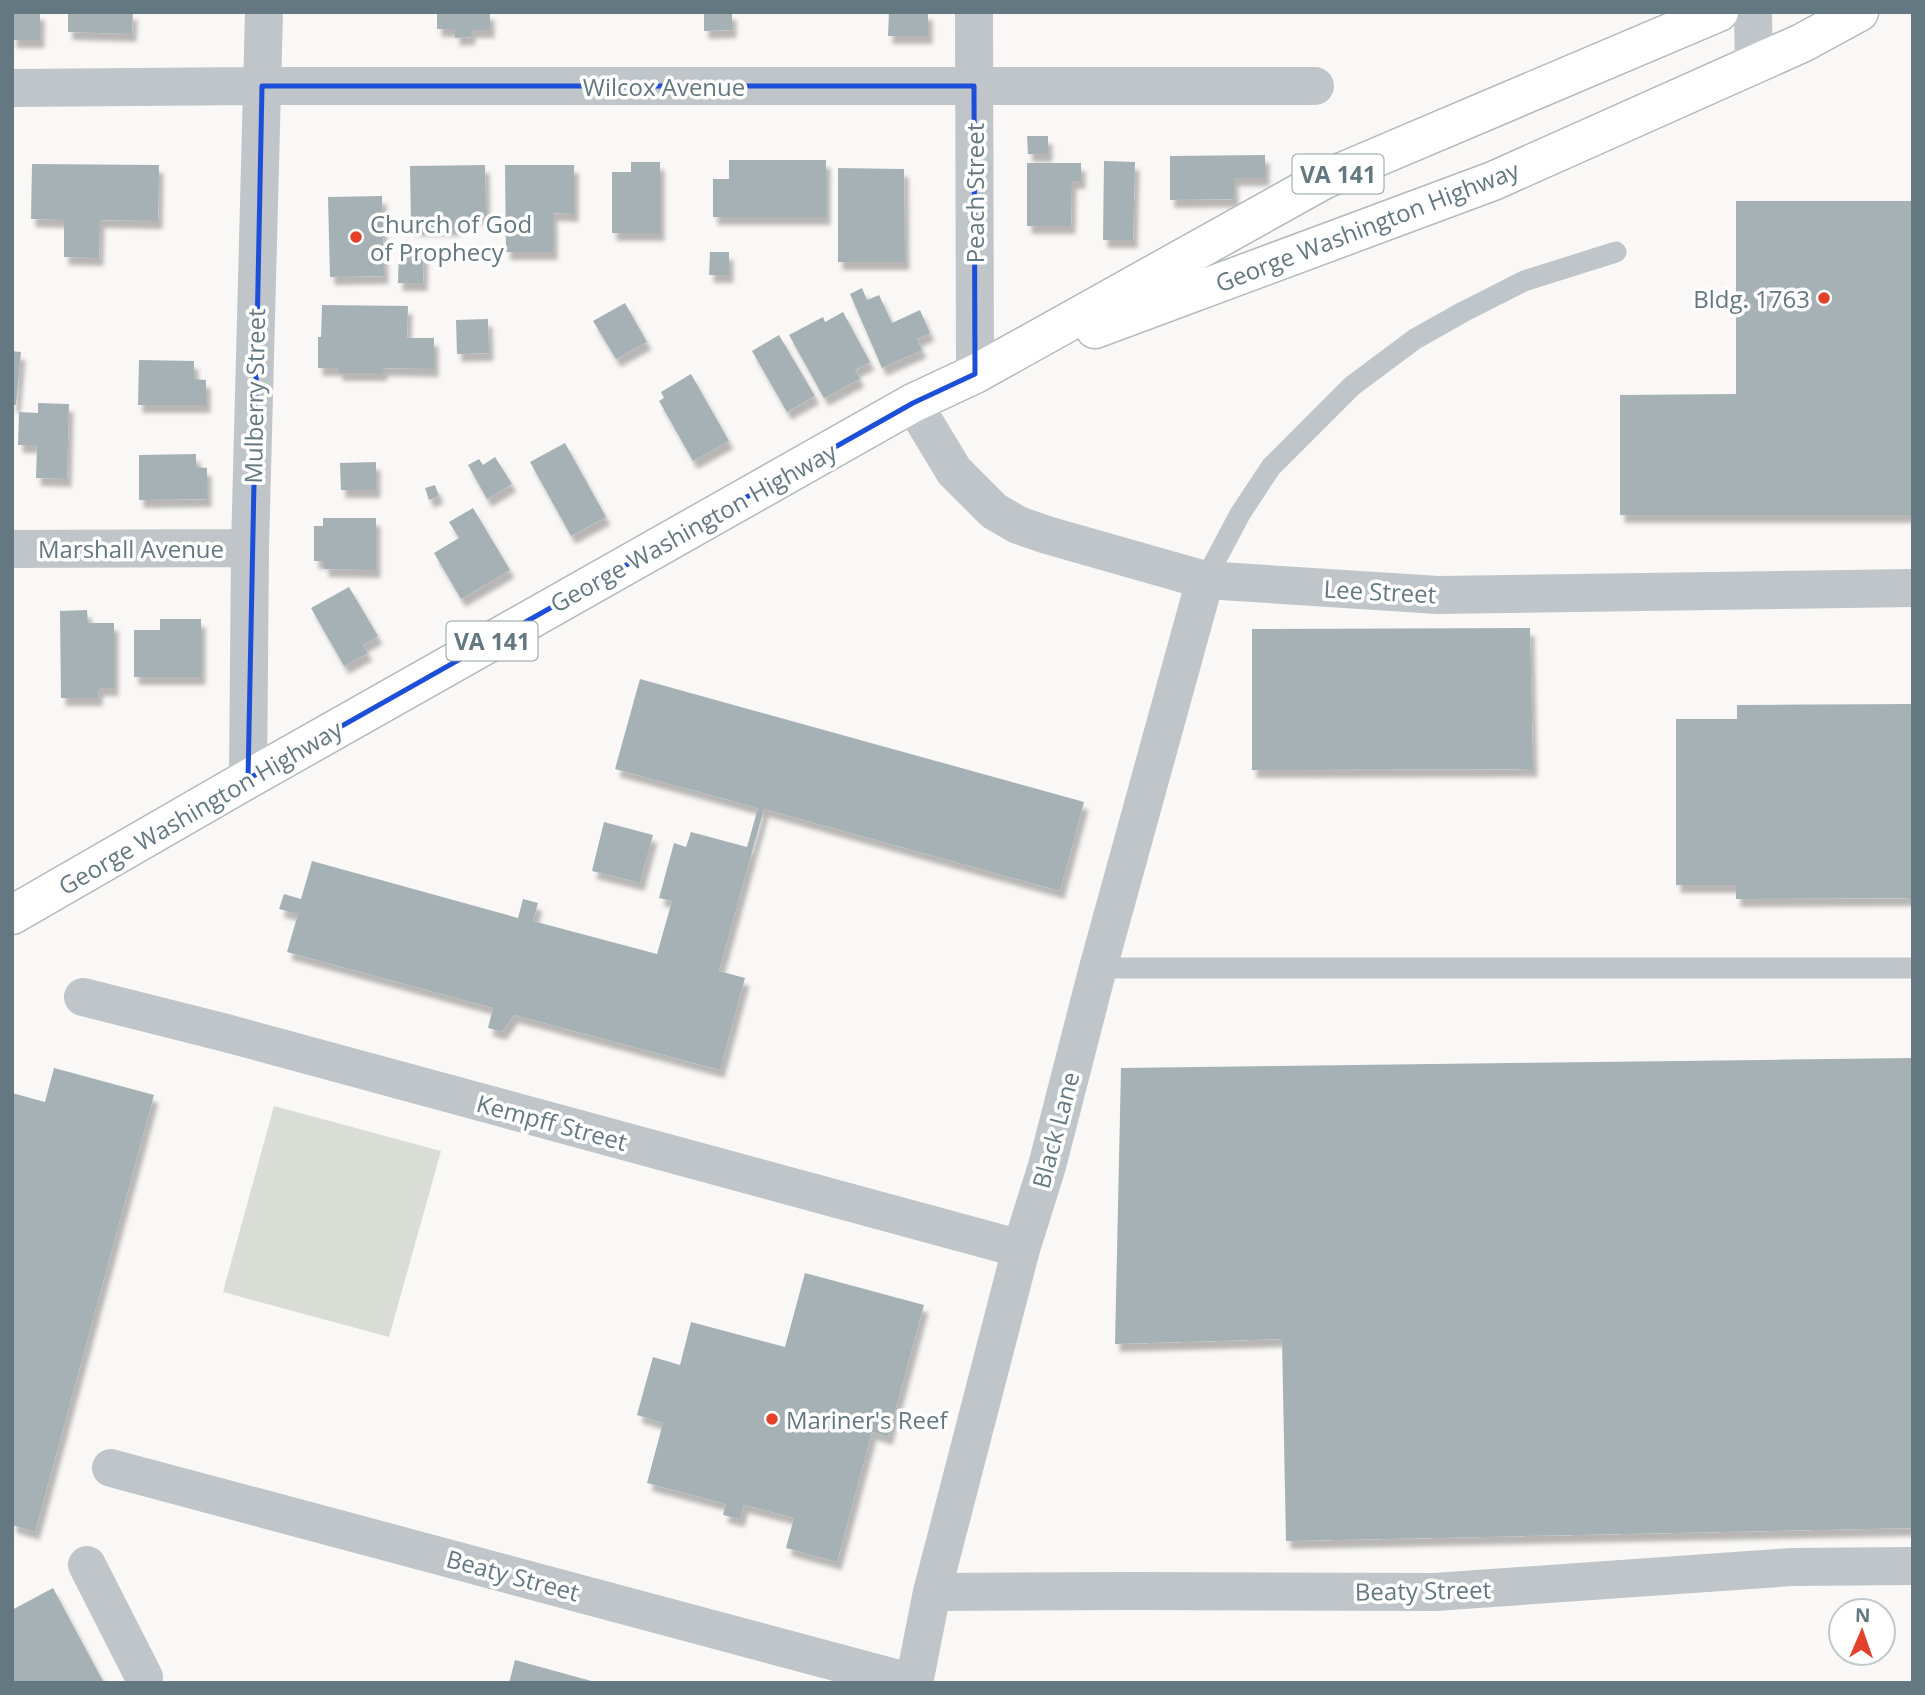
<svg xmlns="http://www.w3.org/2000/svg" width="1925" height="1695" font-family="'Open Sans',sans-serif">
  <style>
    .green { fill: #d9ddd5 }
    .building { fill: #a6b1b5; filter: url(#shadow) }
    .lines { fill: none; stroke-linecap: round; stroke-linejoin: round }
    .primary-casing { stroke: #b3b9bc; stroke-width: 41 }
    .lane { stroke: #bfc5c8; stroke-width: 21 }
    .street { stroke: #bfc5c8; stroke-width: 38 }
    .primary { stroke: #fff; stroke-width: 38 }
    .marked { fill: none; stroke: #1d4ed8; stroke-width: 5; stroke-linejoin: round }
    .poi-dot { fill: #e3412b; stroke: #fff; stroke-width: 2.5 }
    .labels { text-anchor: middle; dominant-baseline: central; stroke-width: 7; stroke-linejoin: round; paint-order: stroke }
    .shield { fill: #fff; stroke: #92a0a7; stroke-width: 2 }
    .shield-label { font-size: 23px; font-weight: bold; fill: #647881 }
    .street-label { font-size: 24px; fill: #647881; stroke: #fff }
    .poi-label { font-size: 24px; fill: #647881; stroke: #fff; text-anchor: start }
  </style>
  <defs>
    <filter id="shadow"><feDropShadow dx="4.5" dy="8" stdDeviation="2" flood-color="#0004"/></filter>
  </defs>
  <rect width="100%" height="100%" fill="#f9f8f6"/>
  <path class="green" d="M274,1106L441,1151L389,1337L223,1292Z"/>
  <path class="building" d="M12,12H40V40H12Z
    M68,12H133L132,34L68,32Z
    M437,12H490V30H471V37L455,38V29H437Z
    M704,12H732V30L704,31Z
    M889,12H928V36H888Z
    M1027,136H1048V154H1028Z
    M1265,155V178H1234V199L1170,200V156Z
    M729,160H826V217H713V179H729Z
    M1104,161L1135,162L1133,240H1103Z
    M631,162H660V233H612V172H631Z
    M1027,163H1081V181H1072L1071,226H1027Z
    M32,164L159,165L158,221L100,220L99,258L64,257V220L31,219Z
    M485,165L486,216L455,217V228H411L410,166Z
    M505,165H574V214L553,213V252H506Z
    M838,168L904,169L905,262H838Z
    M382,196L384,276L330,277L328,197Z
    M1736,201H1913V515H1620V395L1736,394Z
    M399,244L424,245L423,283H398Z
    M710,252H729V275H709Z
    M862,288L867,300L879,295L892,323L920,310L930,333L917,339L922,350L882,368L850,294Z
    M625,303L647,342L616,359L593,321Z
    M322,305L408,306L407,338H434V369L383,368V373H338V368H318V337H321Z
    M843,312L870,362L855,370L860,379L824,398L789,335L823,317L825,322Z
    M488,319L489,353L457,354L456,320Z
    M779,335L815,396L787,412L752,351Z
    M12,351L21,352L16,405H12Z
    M139,360L194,361V379L206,380V405H138Z
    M691,374L729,441L693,461L659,401L664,398L661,392Z
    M38,403L69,404L67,479L36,478L37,445H18L19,412L38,413Z
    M565,443L606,517L571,536L530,462Z
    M196,454V467L207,468V499L139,500V455Z
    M495,457L512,484L487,499L468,465L479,459L483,465Z
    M376,462V490H341L340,463Z
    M435,485L439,496L429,500L425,488Z
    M473,508L510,570L461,599L434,553L459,538L449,522Z
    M323,518H376V570L324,569V561H314V526H323Z
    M349,587L378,636L363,645L368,653L344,666L311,608Z
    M87,610L88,623H114V688H99L98,698H61L60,611Z
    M160,619H201V677H134V630H160Z
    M1530,628L1533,769L1252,770V629Z
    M640,679L1084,802L1060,891L764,809L719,971L745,978L720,1070L514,1015L502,1032L488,1028L493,1008L287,952L298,914L279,909L284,894L301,899L312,861L518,918L523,899L538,903L533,921L657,954L672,901L659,898L674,843L686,847L691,832L747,847L758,808L615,769Z
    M1913,704V898L1736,899V885H1676V719H1737V705Z
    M604,822L653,835L640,883L592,871Z
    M1913,1058V1528L1286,1541L1282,1339L1115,1344L1121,1068Z
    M54,1068L154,1095L35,1532L12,1525V1093L45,1102Z
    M805,1273L924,1305L888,1437L872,1432L837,1562L786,1548L794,1518L744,1505L740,1519L723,1515L726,1504L647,1483L663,1423L637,1415L653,1357L680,1365L691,1322L785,1347Z
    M53,1588L104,1683H12V1610Z
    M515,1660L595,1682V1683H509Z"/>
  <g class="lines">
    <defs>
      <path id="primary" d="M1095,329L1493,181L1802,43L1859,12
        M12,915L248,779L913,403L975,374L1323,180L1719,12"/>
    </defs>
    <use href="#primary" class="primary-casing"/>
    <path class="lane" d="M1205,580L1240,514L1271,467L1352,386L1415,339L1463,312L1524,281L1616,252
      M1098,968H1913"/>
    <path class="street" d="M974,12L975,374
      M1753,12L1754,65
      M12,88L262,86H1315
      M913,403L954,471L994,511L1018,525L1047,535L1205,580L1438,595L1913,588
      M12,549L250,548
      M248,779L250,548L264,12
      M83,997L226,1033L1021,1249
      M111,1468L914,1683
      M87,1565L144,1677
      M932,1592L1132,1591L1435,1592L1792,1567L1913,1566
      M914,1683L932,1592L1021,1249L1047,1166L1098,968L1205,580"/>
    <use href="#primary" class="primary"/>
  </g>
  <path class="marked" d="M262,86H974L975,374L913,403L248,779Z"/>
  <g class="poi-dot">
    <circle cx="356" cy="237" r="7"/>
    <circle cx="1824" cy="298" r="7"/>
    <circle cx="772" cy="1419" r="7"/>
  </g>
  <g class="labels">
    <g class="shield">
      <rect x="1292.5" y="154.5" width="91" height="39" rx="5"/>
      <rect x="446.5" y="621.5" width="91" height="39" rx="5"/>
    </g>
    <g class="shield-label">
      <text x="1338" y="174">VA 141</text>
      <text x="492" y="641">VA 141</text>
    </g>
    <g class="street-label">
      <text x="664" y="86">Wilcox Avenue</text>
      <text transform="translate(974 193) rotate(-90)">Peach Street</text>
      <text transform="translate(1367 226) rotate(-21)">George Washington Highway</text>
      <text transform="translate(254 396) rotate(-89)">Mulberry Street</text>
      <text transform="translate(693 527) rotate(-29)">George Washington Highway</text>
      <text x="131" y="548">Marshall Avenue</text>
      <text transform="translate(1380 591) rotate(3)">Lee Street</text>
      <text transform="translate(200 807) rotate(-30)">George Washington Highway</text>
      <text transform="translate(552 1122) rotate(15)">Kempff Street</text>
      <text transform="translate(1055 1130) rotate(-75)">Black Lane</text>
      <text transform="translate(513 1575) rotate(15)">Beaty Street</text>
      <text transform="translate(1423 1590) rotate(-1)">Beaty Street</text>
    </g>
    <g class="poi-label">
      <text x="370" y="223">Church of God<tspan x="370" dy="28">of Prophecy</tspan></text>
      <text x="1810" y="298" text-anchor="end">Bldg. 1763</text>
      <text x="786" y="1419">Mariner's Reef</text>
    </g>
  </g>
  <rect width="1925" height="1695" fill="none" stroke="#647881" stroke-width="28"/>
  <g transform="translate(1862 1632) rotate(2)"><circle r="33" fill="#ffffff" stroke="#c1c9cd" stroke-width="2"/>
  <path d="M0-5L12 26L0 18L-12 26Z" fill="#e3412b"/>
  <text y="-10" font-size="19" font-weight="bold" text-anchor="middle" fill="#647881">N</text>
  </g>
</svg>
